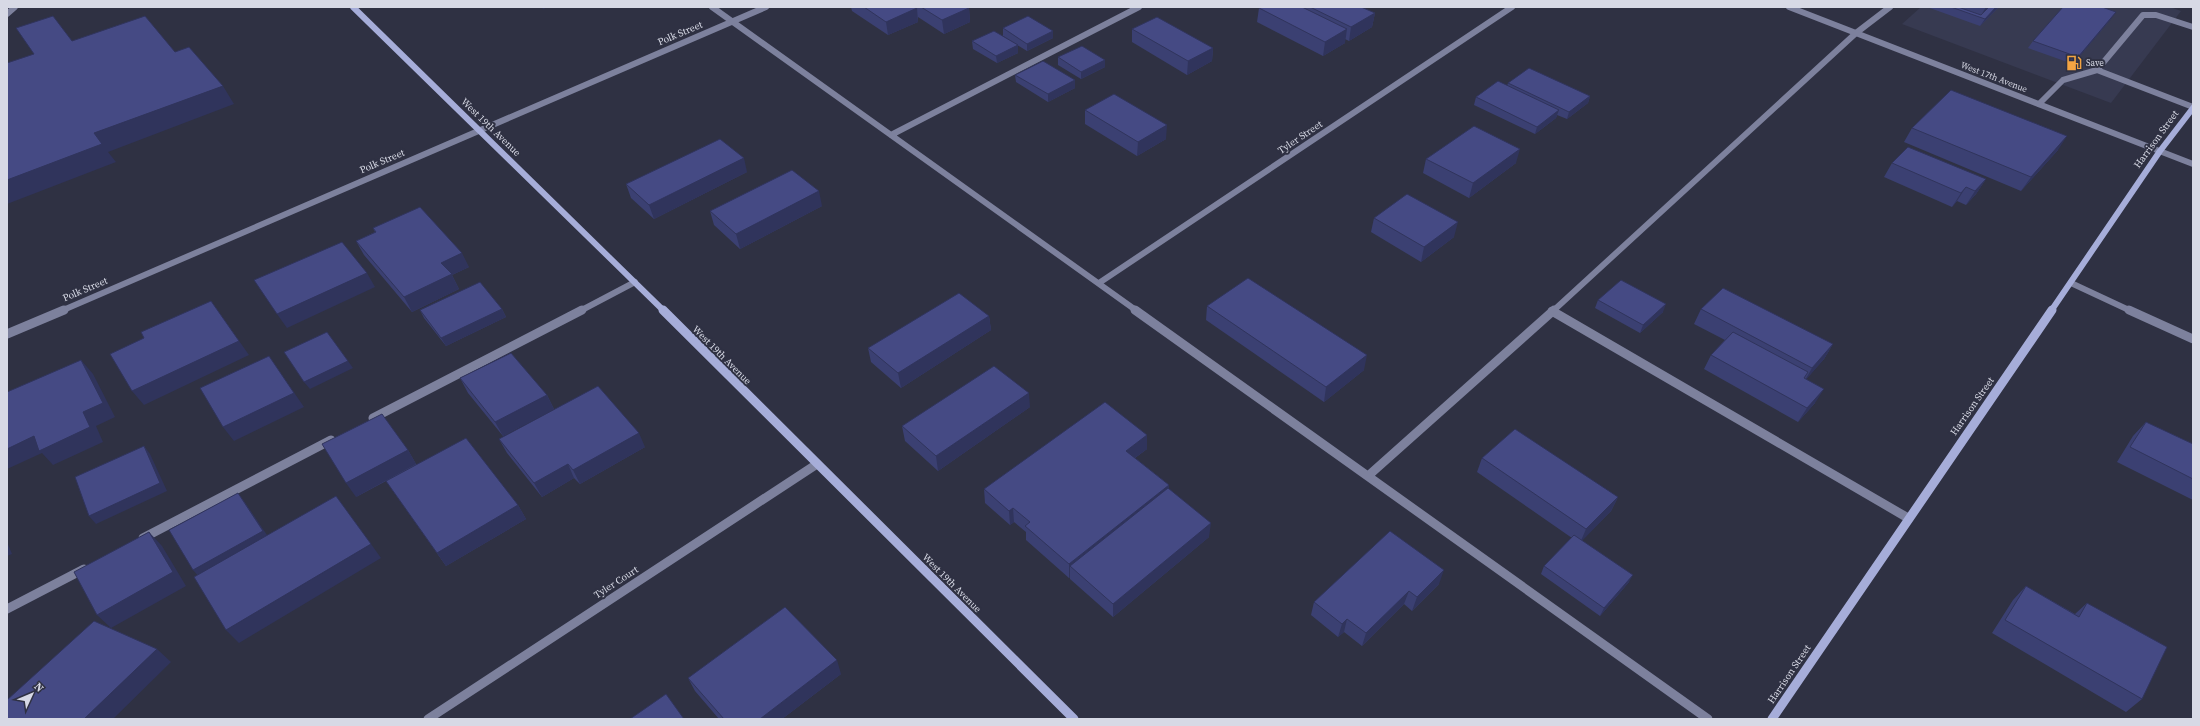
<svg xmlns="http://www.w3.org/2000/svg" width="2200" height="726" font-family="'Source Serif 4',serif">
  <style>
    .built { fill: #373a51 }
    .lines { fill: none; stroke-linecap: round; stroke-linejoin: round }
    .lane-far1 { stroke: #7d819d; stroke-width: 6 }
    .lane { stroke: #7d819d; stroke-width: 9 }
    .street-far1 { stroke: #7d819d; stroke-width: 6 }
    .street { stroke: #7d819d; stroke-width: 9 }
    .secondary-far1 { stroke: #a6add9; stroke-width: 6 }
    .secondary { stroke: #a6add9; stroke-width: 9 }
    .wall { fill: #3b4072 }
    .shaded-wall { fill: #30345c }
    .building { fill: #454a84; stroke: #30345c }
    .labels { text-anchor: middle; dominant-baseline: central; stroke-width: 4; stroke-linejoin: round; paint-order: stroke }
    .far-poi-label { font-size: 9px; fill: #d7d9e5; stroke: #2f3143; text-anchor: start }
    .far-street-label { font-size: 9px; fill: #d7d9e5; stroke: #2f3143 }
    .street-label { font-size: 10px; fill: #d7d9e5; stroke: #2f3143 }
  </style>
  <rect width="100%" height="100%" fill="#2f3143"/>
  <path class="built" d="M1921,7H2170L2181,11L2111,103L1902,24Z"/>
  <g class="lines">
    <path class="lane-far1" d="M712,7L1137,311
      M7,14L15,7
      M2193,27L2156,15H2143L2097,70L2193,107
      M2039,104L2063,80L2097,70
      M891,135L1139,7
      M2071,283L2131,311
      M580,311L635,282
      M1553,311L1856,33L1890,7"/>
    <path class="lane" d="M1135,310L1708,719
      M2129,310L2193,339
      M1552,311L1908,518
      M373,418L582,310
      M1368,476L1554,310
      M143,538L331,440
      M7,609L84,569"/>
    <path class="street-far1" d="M1789,7L2193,164
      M1099,283L1512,7
      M61,311L766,7"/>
    <path class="street" d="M7,334L64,310
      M428,719L817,464"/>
    <path class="secondary-far1" d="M353,7L664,311
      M2051,311L2160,151L2193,108"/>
    <path class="secondary" d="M663,310L1074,719
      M1772,719L2052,310"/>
  </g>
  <path class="wall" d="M851,7H967L969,8L970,22L944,34L918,17V22L888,35L852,11Z
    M1261,7H1361L1375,13L1372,27L1349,41L1345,39V43L1323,56L1257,22L1259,8Z
    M1927,7H1999L1980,26Z
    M2111,19L2073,64L2028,48L2033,41Z
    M1003,28L1053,31V38L1027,51L1003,36Z
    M1132,29L1213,48L1212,61L1187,75L1132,42Z
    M972,41L1018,53L997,63L973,49Z
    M1058,57L1105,67L1081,79L1058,65Z
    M1015,75L1075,80V88L1048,102L1016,82Z
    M1508,83L1590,96L1588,103L1567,119L1557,115L1556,118L1535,134L1474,105L1476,97L1507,86Z
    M1085,110L1166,139L1137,156L1085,124Z
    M1912,128L2058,150L2021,191L1904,142Z
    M1426,159L1516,163L1469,198L1423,173Z
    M1892,163L1986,179L1976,194L1966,205L1957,201L1952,207L1884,177Z
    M747,172L654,219L631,198L626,184Z
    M822,206L740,249L714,225L710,211Z
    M1374,218L1454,237L1421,262L1371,232Z
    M373,228L469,267L452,275L459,289L412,312L364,255L356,241L375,232Z
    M1598,300L1663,312L1640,333L1595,308Z
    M1207,306L1364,370L1324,402L1206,320Z
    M502,309L506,317L446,346L424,318L420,310Z
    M1701,309L1833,344L1824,359L1806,379L1815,403L1798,422L1704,369L1711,355L1725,340L1694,324Z
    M989,316L991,330L901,388L871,362L868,348Z
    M460,378L547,395L554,409L503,436L468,393Z
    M1030,407L938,471L905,441L902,426Z
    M2146,422L2193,444V500L2117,462L2133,436Z
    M1147,435V449L1135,458L1169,485V489L1209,537L1113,617L1070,579V577L1069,578L1026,540V532L1014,522L1010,525L985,503L984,489Z
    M499,439L645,447L580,484L574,478L542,497L507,453Z
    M408,450L416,464L518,505L526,519L446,566L386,481L356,497Z
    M1482,458L1618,497L1611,511L1582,540L1629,582L1600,616L1541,574L1544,566L1572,538L1477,472Z
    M1439,584L1412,611L1404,604L1362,646L1344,632L1338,637L1311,615L1314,602Z
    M2026,586L2075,614L2087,603L2142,699L2126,712L1992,633L2013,600Z
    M841,674L782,719H719L695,691L688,678Z"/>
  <path class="shaded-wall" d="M542,7H548L543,9Z
    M1986,7H1992L1980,17Z
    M1996,7H1999L1980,26L1985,19Z
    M917,8L918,22L888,35L886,22Z
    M969,8L970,22L944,34L942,20Z
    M2116,12L2111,19L2073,64L2078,57Z
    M1375,13L1372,27L1349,41L1351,27Z
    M1347,29L1345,43L1323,56L1325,42Z
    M1053,31V38L1027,51V44Z
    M1018,45V53L997,63L996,56Z
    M1213,48L1212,61L1187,75L1188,61Z
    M1105,60V67L1081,79V72Z
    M1075,80V88L1048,102V94Z
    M223,86L234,104L108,152L116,162L7,204V180L94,133Z
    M1590,96L1588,103L1567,119L1569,112Z
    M1559,110L1556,118L1535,134L1537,127Z
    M1167,125L1166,139L1137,156L1138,142Z
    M2067,136L2058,150L2021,191L2031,177Z
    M1520,149L1516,163L1469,198L1473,183Z
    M744,158L747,172L654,219L649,205Z
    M1986,179L1976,194L1966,205L1975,191Z
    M1966,187L1957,201L1952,207L1961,193Z
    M819,191L822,206L740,249L736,234Z
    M1458,222L1454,237L1421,262L1424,247Z
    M462,253L469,267L452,275L459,289L412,312L404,297L441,263Z
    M367,273L375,287L287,328L277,314Z
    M211,301L249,355L144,405L132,391Z
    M1666,304L1663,312L1640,333L1643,325Z
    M502,309L506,317L446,346L441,338Z
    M989,316L991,330L901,388L898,373Z
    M1833,344L1824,359L1804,382L1812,368Z
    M1367,355L1364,370L1324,402L1326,387Z
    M269,356L304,407L234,441L223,427Z
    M81,360L93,374L115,417L96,426L103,442L53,465L42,453L7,469V449L34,436L83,412Z
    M348,361L353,368L310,389L304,382Z
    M1824,389L1815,403L1798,422L1807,408Z
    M1029,393L1030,407L938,471L936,456Z
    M547,395L554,409L503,436L495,422Z
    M639,433L645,447L580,484L573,470Z
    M1147,435V449L1125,465L1126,451Z
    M144,446L150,454L167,491L96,524L89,516Z
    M408,450L416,464L356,497L346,483Z
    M568,464L574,478L542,497L534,483Z
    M1169,485L1168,499L1070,566V577L1069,578V564Z
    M238,493L244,501L269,538L200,578L193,570Z
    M1618,497L1611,511L1580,543L1586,529Z
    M518,505L526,519L446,566L437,553Z
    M1013,508L1014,522L1010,525L1009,511Z
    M1211,523L1209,537L1113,617V604Z
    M149,532L162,546L186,586L111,628L97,615Z
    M7,542L12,554L7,556Z
    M371,544L381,558L239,643L226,630Z
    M1444,570L1439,584L1412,611L1417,597Z
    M1633,575L1629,582L1600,616L1604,608Z
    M1409,591L1404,604L1362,646L1366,633Z
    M1347,619L1344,632L1338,637L1342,624Z
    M157,649L171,662L113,719H84Z
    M837,660L841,674L782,719H760Z"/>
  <path class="building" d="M864,7H915L917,8L886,22Z
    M921,7H967L969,8L942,20Z
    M1261,7H1302L1347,29L1325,42L1259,8Z
    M1310,7H1361L1375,13L1351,27Z
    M1951,7H1958L1981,15L1989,7H1996L1985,19Z
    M2063,7H2102L2116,12L2078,57L2033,41Z
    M53,16L72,41L145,16L175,52L189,47L223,86L94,133L102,144L7,180V63L34,54L16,28Z
    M1028,16L1053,31L1027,44L1003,28Z
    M1157,17L1213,48L1188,61L1132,29Z
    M994,31L1018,45L996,56L972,41Z
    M1082,46L1105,60L1081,72L1058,57Z
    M1043,61L1075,80L1048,94L1015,75Z
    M1529,68L1590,96L1569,112L1508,83Z
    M1498,81L1559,110L1537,127L1476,97Z
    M1951,90L2067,136L2031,177L1912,128Z
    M1114,94L1167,125L1138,142L1085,110Z
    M1474,126L1520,149L1473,183L1426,159Z
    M720,139L744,158L649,205L626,184Z
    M1908,147L1986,179L1975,191L1966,187L1961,193L1892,163Z
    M792,170L819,191L736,234L710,211Z
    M1407,194L1458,222L1424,247L1374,218Z
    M420,207L462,253L441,263L452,274L404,297L356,241L376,232L373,228Z
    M342,242L367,273L277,314L254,280Z
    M1248,278L1367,355L1326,387L1207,306Z
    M1621,280L1666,304L1643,325L1598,300Z
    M480,282L502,309L441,338L420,310Z
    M1723,288L1833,344L1812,368L1701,309Z
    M959,293L989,316L898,373L868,348Z
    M211,301L239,341L132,391L110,354L144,338L141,332Z
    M327,332L348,361L304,382L284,352Z
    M1733,332L1808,372L1804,378L1824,389L1807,408L1711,355Z
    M511,353L547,395L495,422L460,378Z
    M269,356L294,393L223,427L200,388Z
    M81,360L103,403L83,412L90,427L39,451L34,436L7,449V392Z
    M994,366L1029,393L936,456L902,426Z
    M598,386L639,433L573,470L568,464L534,483L499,439Z
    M1105,402L1147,435L1126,451L1169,485L1069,564L1025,526L1030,522L1013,508L1009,511L984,489Z
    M382,414L408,450L346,483L322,444Z
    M2146,422L2193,444V479L2130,447Z
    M1515,429L1618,497L1586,529L1482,458Z
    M466,438L518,505L437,553L386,481Z
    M144,446L160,483L89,516L75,477Z
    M1168,488L1211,523L1113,604L1070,566Z
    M238,493L263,531L193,570L169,530Z
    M336,496L371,544L226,630L194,577Z
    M1390,531L1444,570L1417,597L1409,591L1366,633L1347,619L1342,624L1314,602Z
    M149,532L173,572L97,615L74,572Z
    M1574,535L1633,575L1604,608L1544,566Z
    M2026,586L2079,617L2087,603L2167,647L2142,699L2005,620Z
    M785,607L837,660L760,719H724L688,678Z
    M94,621L157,649L84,719H7V700Z
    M666,694L684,719H630Z"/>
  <defs>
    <symbol id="fuel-bare" viewBox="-9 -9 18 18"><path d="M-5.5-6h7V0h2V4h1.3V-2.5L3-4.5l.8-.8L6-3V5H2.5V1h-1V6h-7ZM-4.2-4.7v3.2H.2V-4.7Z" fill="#f3a443" stroke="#2f3143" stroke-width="2.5" paint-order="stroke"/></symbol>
  </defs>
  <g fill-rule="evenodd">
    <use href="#fuel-bare" x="2063" y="52" width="22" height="22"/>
  </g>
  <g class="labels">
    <g class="far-poi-label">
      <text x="2086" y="63">Save</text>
    </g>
    <g class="far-street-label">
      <text transform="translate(1994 77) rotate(21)">West 17th Avenue</text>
    </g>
    <g class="street-label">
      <text transform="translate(680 33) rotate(-23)">Polk Street</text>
      <text transform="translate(491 127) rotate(44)">West 19th Avenue</text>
      <text transform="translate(1300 137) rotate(-34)">Tyler Street</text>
      <text transform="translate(2156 139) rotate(-54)">Harrison Street</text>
      <text transform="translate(382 161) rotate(-23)">Polk Street</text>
      <text transform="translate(85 289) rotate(-23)">Polk Street</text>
      <text transform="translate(722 355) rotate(45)">West 19th Avenue</text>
      <text transform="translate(1972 406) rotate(-55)">Harrison Street</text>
      <text transform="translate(616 582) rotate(-33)">Tyler Court</text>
      <text transform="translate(952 583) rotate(45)">West 19th Avenue</text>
      <text transform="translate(1789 674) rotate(-56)">Harrison Street</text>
    </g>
  </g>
  <rect width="2200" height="726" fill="none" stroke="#d7d9e5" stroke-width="16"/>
  <g transform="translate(32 694) rotate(46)" stroke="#2f3143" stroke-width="3" paint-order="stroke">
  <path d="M0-3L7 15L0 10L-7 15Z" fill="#d7d9e5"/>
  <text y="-6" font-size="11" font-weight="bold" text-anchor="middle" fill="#d7d9e5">N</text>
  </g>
</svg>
